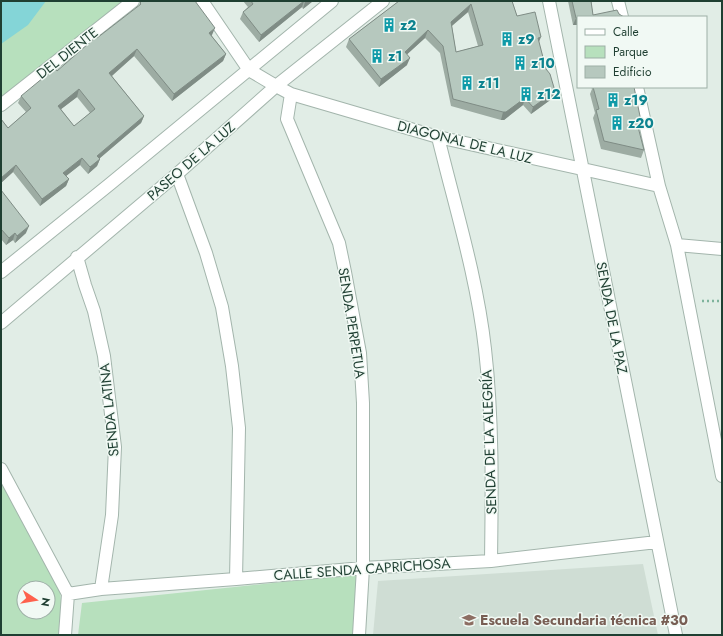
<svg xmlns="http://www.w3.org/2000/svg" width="723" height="636" font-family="Jost,sans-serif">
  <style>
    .built { fill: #cfddd4 }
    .green { fill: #b7e0bd; fill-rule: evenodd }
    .water { fill: #84d5d7 }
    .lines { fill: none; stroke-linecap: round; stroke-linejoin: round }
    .minor-casing { stroke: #a3b5ac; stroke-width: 14 }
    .path { stroke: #7eb39c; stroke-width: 2.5; stroke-dasharray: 2 3; stroke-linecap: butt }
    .minor { stroke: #fff; stroke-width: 12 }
    .wall { fill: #9daca3; fill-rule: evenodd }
    .shaded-wall { fill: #7f8c85 }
    .building { fill: #b6c8be; stroke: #7f8c85; fill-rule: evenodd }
    .labels { text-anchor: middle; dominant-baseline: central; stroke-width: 3; stroke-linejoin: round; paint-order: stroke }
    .culture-label { font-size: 14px; font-weight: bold; fill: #0d838f; stroke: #f1f9f4; text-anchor: start }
    .street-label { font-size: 14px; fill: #1f3f32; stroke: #f1f9f4 }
    .education-label { font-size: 14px; font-weight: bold; fill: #785e54; stroke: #f1f9f4; text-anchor: start }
  </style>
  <rect width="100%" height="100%" fill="#e1ede6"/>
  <path class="built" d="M643,564L658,635H373L378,581Z"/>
  <path class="green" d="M1,1H131L1,100Z
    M1,480L60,589L62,616L59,635H1ZM24,588H48V612H24Z
    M358,574L354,635H78L82,603Z"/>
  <path class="water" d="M1,1H46L28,25L1,44Z"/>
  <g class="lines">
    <defs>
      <path id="minor" d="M202,1L249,70L276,86L291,94L438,137L659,186
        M549,1L676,635
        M618,1L622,17
        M637,87L659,186L677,245L722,476
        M291,94L287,119L339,243L345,272L360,353L363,403V568L359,635
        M1,105L133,1
        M438,137C455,207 477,277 485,349C493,419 492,490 491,561
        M177,174L206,253L222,307L232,366L239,428L236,579
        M677,245L722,249
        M77,257L85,285L94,311L104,356L115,447L112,515L101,589
        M1,272L110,184L332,1
        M1,323L177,174L276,86L383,1
        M1,469L68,594L65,635
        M68,594L101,589L236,579L363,568L491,561L657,542"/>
    </defs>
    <use href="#minor" class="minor-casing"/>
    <path class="path" d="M702,301H722"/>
    <use href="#minor" class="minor"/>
  </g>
  <path class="wall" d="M243,1H313L303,9L302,7L259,42L240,19L243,12L248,7Z
    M399,1H512L517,16L539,43L546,69L555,91L553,98L531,114L523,105L504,120H501L451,106L440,53L425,38L407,54V65L379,87L346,47L349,39ZM468,12L478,46L456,52L452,26Z
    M568,1H591L593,15L619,14L578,17V29L577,25H573Z
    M140,3L212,35V36L226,54L223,61L172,101L134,56L112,76L144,116L141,123L99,159H100L97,166L88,174L80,165L66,176L69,179L66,186L40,206L13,172L1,183V119L8,128L26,112L18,103L21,96L57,71L139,6ZM77,97L90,113L74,126L61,109Z
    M591,87H634L638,129L644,150L641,158L601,149L593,118L595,113L590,94L592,89Z
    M1,190L26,233L15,243L13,240L6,245L1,239Z"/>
  <path class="shaded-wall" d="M304,1L302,7L259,42L261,35Z
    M307,1H313L303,9L305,2Z
    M471,4L468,12L448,29L451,22Z
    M578,17V22L577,25H573L576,18Z
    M215,28L212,35L207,40L209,33Z
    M428,30L425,38L402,59L405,52Z
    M541,37L538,44V38Z
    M137,49L134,56L107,80L109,73Z
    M226,54L223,61L172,101L174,94Z
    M410,58L407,65L379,87L381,79Z
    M79,89L77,97L56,113L58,106Z
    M555,91L553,98L531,114L533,107Z
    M525,98L523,105L504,120H501L503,112Z
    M144,116L141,123L94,163L97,156Z
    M641,121L639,129L634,130L637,123Z
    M82,158L80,165L61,180L63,173Z
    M100,159L97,166L88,174L90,167Z
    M16,165L13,172L1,183V178Z
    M69,179L66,186L40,206L42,199Z
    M29,226L26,233L15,243L17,236Z
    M15,233L13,240L6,245L9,238Z"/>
  <path class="building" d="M142,1H195L215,28L209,33L226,54L174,94L137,49L109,73L144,116L97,156L100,159L90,167L82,158L63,173L69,179L42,199L16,165L1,178V119L8,128L31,108L21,96L55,68L57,71L96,37L97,38L141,4L140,3ZM79,89L95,109L74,126L58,106Z
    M251,1H304L261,35L243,12L253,4Z
    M399,1H512L517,16L535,12L541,37L538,38L546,69L550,74L555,91L533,107L525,98L506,112H503L453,99L443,46L428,30L405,52L410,58L381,79L349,39ZM471,4L483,45L456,52L451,22Z
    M572,1H591L593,15L617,10L619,14L624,17H578L576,18Z
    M593,87H634L641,121L637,123L644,150L604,141L596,110L599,109Z
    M1,190L29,226L17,236L15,233L9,238L1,229Z"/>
  <defs>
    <symbol id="building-bare" viewBox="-9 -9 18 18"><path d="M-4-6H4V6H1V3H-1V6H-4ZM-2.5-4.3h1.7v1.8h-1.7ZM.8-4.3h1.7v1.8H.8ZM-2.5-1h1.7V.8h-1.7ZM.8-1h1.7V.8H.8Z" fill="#0f9aa8" stroke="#f1f9f4" stroke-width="2.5" paint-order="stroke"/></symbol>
    <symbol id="school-bare" viewBox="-9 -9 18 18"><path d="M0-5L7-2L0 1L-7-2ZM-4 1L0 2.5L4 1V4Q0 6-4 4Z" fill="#8d6e63" stroke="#f1f9f4" stroke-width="2.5" paint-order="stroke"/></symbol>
  </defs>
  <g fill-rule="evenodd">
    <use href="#building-bare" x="379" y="15" width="20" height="20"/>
    <use href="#building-bare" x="497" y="29" width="20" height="20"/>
    <use href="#building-bare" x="367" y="46" width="20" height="20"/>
    <use href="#building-bare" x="510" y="53" width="20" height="20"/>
    <use href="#building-bare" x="457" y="73" width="20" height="20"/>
    <use href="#building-bare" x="516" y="84" width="20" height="20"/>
    <use href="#building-bare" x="603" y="90" width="20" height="20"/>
    <use href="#building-bare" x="607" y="113" width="20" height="20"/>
    <use href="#school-bare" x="459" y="610" width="20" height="20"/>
  </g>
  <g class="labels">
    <g class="culture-label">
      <text x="400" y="25">z2</text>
      <text x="518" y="39">z9</text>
      <text x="388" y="56">z1</text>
      <text x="531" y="63">z10</text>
      <text x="478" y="83">z11</text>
      <text x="537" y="94">z12</text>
      <text x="624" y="100">z19</text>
      <text x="628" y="123">z20</text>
    </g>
    <g class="street-label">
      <text transform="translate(67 53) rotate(-38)">DEL DIENTE</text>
      <text transform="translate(465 142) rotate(14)">DIAGONAL DE LA LUZ</text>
      <text transform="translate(191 161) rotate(-41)">PASEO DE LA LUZ</text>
      <text transform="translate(612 318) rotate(79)">SENDA DE LA PAZ</text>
      <text transform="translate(352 323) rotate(81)">SENDA PERPETUA</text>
      <text transform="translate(109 410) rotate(-96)">SENDA LATINA</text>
      <text transform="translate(489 442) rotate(-92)">SENDA DE LA ALEGRÍA</text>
      <text transform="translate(362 569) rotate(-4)">CALLE SENDA CAPRICHOSA</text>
    </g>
    <g class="education-label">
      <text x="480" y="620">Escuela Secundaria técnica #30</text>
    </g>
  </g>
  <rect width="723" height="636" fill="none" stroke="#1f3f32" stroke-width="4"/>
  <rect x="577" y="16" width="130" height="72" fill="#f1f9f4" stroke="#9dafa6"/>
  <rect x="585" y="29" width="20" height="6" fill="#ffffff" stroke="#9dafa6"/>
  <text x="613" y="36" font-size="12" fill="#1f3f32">Calle</text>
  <rect x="585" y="46" width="20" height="12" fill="#b7e0bd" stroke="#9dafa6"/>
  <text x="613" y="56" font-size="12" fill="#1f3f32">Parque</text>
  <rect x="585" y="66" width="20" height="12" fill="#b6c8be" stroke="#9dafa6"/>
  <text x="613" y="76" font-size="12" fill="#1f3f32">Edificio</text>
  <g transform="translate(36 600) rotate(102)"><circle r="19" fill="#f1f9f4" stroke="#9dafa6"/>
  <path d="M0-3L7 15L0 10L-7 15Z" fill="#fe614d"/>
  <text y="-6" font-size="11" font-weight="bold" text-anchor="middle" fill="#1f3f32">N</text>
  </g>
</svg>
